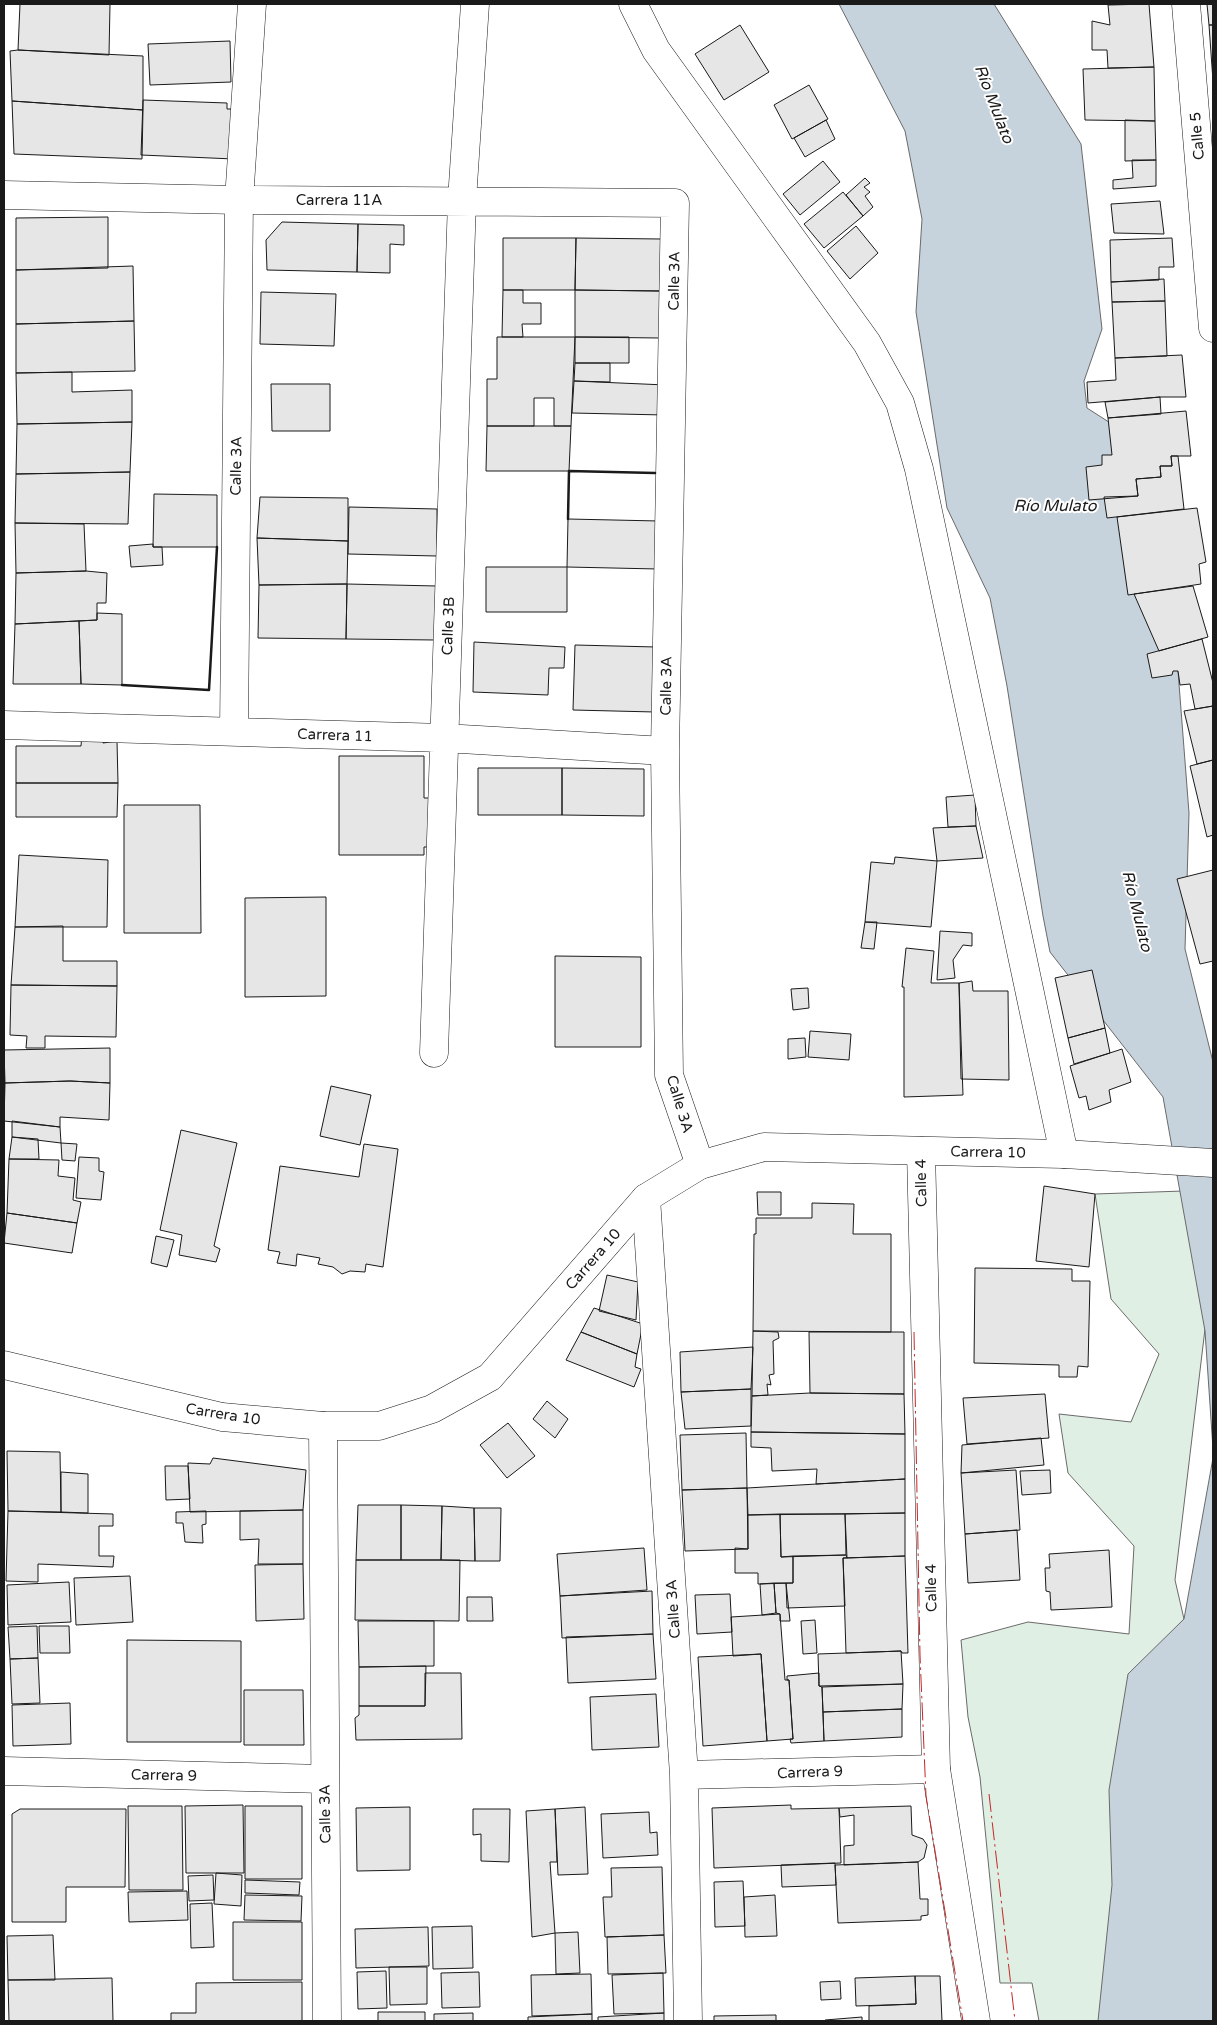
<svg xmlns="http://www.w3.org/2000/svg" width="1217" height="2025" font-family="'Varela Round',sans-serif">
  <style>
    .green { fill: #e0efe3; stroke: #6a6a6a }
    .water { fill: #c6d2dc; stroke: #6a6a6a }
    .building { fill: #e6e6e6; stroke: #1a1a1a }
    .lines { fill: none; stroke-linecap: round; stroke-linejoin: round }
    .street-casing { stroke: #1a1a1a; stroke-width: 29 }
    .secondary-casing { stroke: #1a1a1a; stroke-width: 29 }
    .primary-casing { stroke: #1a1a1a; stroke-width: 29 }
    .street { stroke: #fff; stroke-width: 28 }
    .secondary { stroke: #fff; stroke-width: 28 }
    .primary { stroke: #fff; stroke-width: 28 }
    .wall { stroke: #1a1a1a; stroke-width: 2.5 }
    .power { stroke: #c62828; stroke-width: 1; stroke-dasharray: 18 4 2.5 4; stroke-linecap: butt }
    .labels { text-anchor: middle; dominant-baseline: central; stroke-width: 4; stroke-linejoin: round; paint-order: stroke }
    .street-label { font-size: 15px; fill: #1a1a1a; stroke: #fff }
    .water-label { font-size: 16px; font-style: italic; fill: #1a1a1a; stroke: #fff }
  </style>
  <rect width="100%" height="100%" fill="#fff"/>
  <path class="green" d="M1213,1190V1262L1175,1580L1184,1619L1192,2021H1039L1032,1983H1000L980,1777L968,1717L961,1640L1028,1622L1129,1634L1134,1546L1068,1473L1059,1414L1131,1422L1159,1354L1111,1299L1095,1194Z"/>
  <path class="water" d="M839,4H994L1081,144L1102,329L1084,381L1087,408L1154,451L1155,509L1178,671L1189,813L1185,949L1213,1062V1449L1205,1331L1163,1097L1050,952L1043,916L1007,686L990,598L947,508L916,312L922,219L905,131Z
    M1213,1458V2021H1098L1112,1885L1109,1790L1128,1674L1184,1619Z"/>
  <path class="building" d="M20,4H110L109,55L18,50Z
    M1149,4L1154,67L1108,68L1107,50H1092V21L1110,25L1108,5Z
    M1207,4H1213V25H1209Z
    M740,25L769,72L724,100L695,54Z
    M1209,25H1213V81Z
    M230,41L231,82L150,85L148,44Z
    M18,50L143,56V110L12,101L10,51Z
    M1154,67L1155,121L1085,120L1083,69Z
    M809,85L828,119L792,139L774,105Z
    M143,100L227,103V109H235L234,159L141,155Z
    M12,101L143,110L142,159L14,154Z
    M826,120L835,139L805,157L794,138Z
    M1125,120L1155,121L1156,160L1125,161Z
    M1132,160H1156V186L1113,189V180L1133,178Z
    M823,161L840,182L800,215L783,194Z
    M865,178L870,183L864,187L870,192L865,196L873,207L863,216L846,195Z
    M843,192L863,216L824,248L804,224Z
    M1160,201L1164,234L1114,233L1111,204Z
    M108,217V268L16,270V218Z
    M282,222L358,224L357,272L267,270L266,240Z
    M358,224L404,225V245L390,244V273L357,272Z
    M856,226L878,253L850,279L827,251Z
    M503,238H576L575,290H503Z
    M576,238L661,239L660,291L575,290Z
    M1172,238L1174,267H1159V280L1111,282L1110,240Z
    M133,266L134,321L16,324V270Z
    M1164,279L1165,301L1112,302L1111,282Z
    M503,290H523V303H541V324H522L523,337H502Z
    M575,290L660,291V338L575,337Z
    M261,292L336,294L334,346L260,344Z
    M1165,301L1167,356L1115,358L1112,302Z
    M134,321L135,371L16,373V324Z
    M497,337H575L571,426H554V398H534V426H487V379H497Z
    M575,337H629V363H575Z
    M1182,355L1186,397H1160L1088,403L1087,382L1116,380L1115,358Z
    M575,363H610V382L574,381Z
    M72,372V392L132,390V422L17,424L16,373Z
    M574,381L666,385L665,415L572,413Z
    M271,384H330V431H272Z
    M1160,397L1161,414L1108,418L1105,402Z
    M1186,411L1191,456H1171L1172,466H1160L1161,477L1136,479L1138,496L1089,500L1086,467L1102,465V455H1112L1108,418Z
    M132,422L130,472L16,474L17,424Z
    M487,426H571L569,471H486Z
    M1171,456H1178L1184,509L1107,518L1104,497L1138,496L1136,479L1161,477L1160,466H1172Z
    M130,472L128,524L15,523L16,474Z
    M154,494L217,495V547H153Z
    M260,497L348,498V541L257,538Z
    M349,507L437,509V556L348,554Z
    M1197,508L1206,562L1199,564L1201,584L1128,595L1117,517Z
    M568,519L659,521L658,569L567,567Z
    M15,523L84,524L86,571L16,573Z
    M257,538L348,541L347,584L259,585Z
    M153,544V547H162L163,565L131,567L129,546Z
    M486,567H567V612H486Z
    M86,571L107,573L106,603H97V620L15,624L16,573Z
    M347,584L346,639L258,638L259,585Z
    M347,584L437,586L436,640L346,639Z
    M1193,586L1208,637L1159,651L1134,594Z
    M97,613L122,614V685L81,684L79,621L97,620Z
    M79,621L81,684H13L15,624Z
    M1202,639L1213,683V706L1195,709L1190,684L1180,685L1178,671H1173L1172,675L1152,678L1147,654Z
    M474,642L565,647L564,668H549L548,695L473,692Z
    M575,645L656,647L655,712L573,710Z
    M1213,706V760L1197,764L1184,711Z
    M82,733H104L103,743L117,741L118,783H16V746H81Z
    M339,756H424V798H432L433,847H424V855H339Z
    M1213,760V835L1207,837L1190,766Z
    M478,768H562V815H478Z
    M562,768L644,769V816L562,815Z
    M16,783H118L117,817H16Z
    M975,795L976,826L948,827L946,797Z
    M124,805H200L201,933H124Z
    M976,826L983,858L937,861L933,828Z
    M19,855L108,860L107,927H15Z
    M895,857L937,861L931,927L865,922L871,862L894,864Z
    M1213,870V961L1200,964L1177,879Z
    M326,897V996L245,997V898Z
    M865,922H877L874,949L861,948Z
    M63,926V961H117V986L11,985L15,927Z
    M940,931L972,933V946L963,945L953,960L955,978L937,980Z
    M906,948L934,951L931,983H959L963,1095L904,1097V987H902Z
    M555,956L641,957V1047H555Z
    M1092,970L1105,1028L1068,1038L1055,978Z
    M972,981L973,991H1008L1009,1080L961,1079L959,983Z
    M11,985L117,986L116,1037L45,1036V1048H26L27,1036L10,1035Z
    M808,988L809,1008L793,1010L791,989Z
    M1105,1028L1110,1053L1074,1064L1068,1038Z
    M810,1031L851,1034L849,1060L808,1057Z
    M805,1038L806,1057L788,1059V1039Z
    M110,1048V1083L70,1081L5,1083L4,1050Z
    M1122,1049L1131,1082L1109,1090L1111,1102L1089,1110L1086,1096L1079,1098L1070,1066Z
    M70,1081L110,1083L109,1120L60,1117V1127L4,1121L5,1083Z
    M331,1086L371,1095L360,1145L320,1136Z
    M12,1121L60,1127L61,1143L12,1137Z
    M181,1130L237,1143L214,1246L220,1249L216,1262L179,1255L182,1235L160,1230Z
    M12,1137L38,1139L39,1159H9Z
    M61,1143L77,1144L75,1161L62,1160Z
    M364,1144L398,1149L383,1267L366,1264L365,1272L350,1271L342,1274L333,1267L318,1264L320,1258L297,1254L296,1266L277,1263L280,1252L268,1250L280,1166L359,1177Z
    M79,1157L99,1158V1171L104,1172L101,1200L76,1198Z
    M9,1159L59,1160L58,1176L75,1178L73,1200L81,1202L77,1223L7,1213Z
    M1044,1186L1095,1194L1089,1267L1036,1261Z
    M757,1192H781V1215H758Z
    M812,1203L854,1204L853,1234H891V1332L753,1331L754,1234H756V1218H812Z
    M7,1213L77,1223L72,1253L4,1243Z
    M156,1236L174,1240L167,1267L151,1263Z
    M975,1268L1072,1269V1281H1090L1088,1367L1078,1366L1077,1377H1059V1365L974,1363Z
    M607,1275L638,1282L636,1320L599,1311Z
    M594,1308L643,1324L637,1354L581,1332Z
    M753,1331L778,1332L779,1338L773,1341L774,1374L769,1375L771,1385L767,1384L768,1395L752,1396Z
    M581,1332L637,1354L635,1367L641,1369L634,1387L566,1360Z
    M809,1332H904V1394L810,1393Z
    M753,1347L751,1389L681,1392L680,1352Z
    M751,1389V1426L685,1429L681,1392Z
    M810,1393L904,1394L905,1434L751,1432L752,1396Z
    M1045,1394L1049,1438L967,1444L963,1398Z
    M547,1401L568,1419L555,1438L533,1419Z
    M508,1423L535,1456L507,1478L480,1445Z
    M751,1432L905,1434V1479L816,1484L817,1469L772,1471L771,1448L751,1447Z
    M746,1433L747,1488L682,1490L680,1435Z
    M1041,1438L1044,1465L961,1473L962,1445Z
    M7,1451L60,1452L61,1512L8,1511Z
    M213,1458L306,1470L303,1510L190,1512L188,1463L210,1464Z
    M165,1466H188L190,1499L166,1500Z
    M1016,1470L1020,1530L965,1534L961,1473Z
    M1050,1470L1051,1493L1022,1495L1020,1471Z
    M61,1472L88,1474V1513L61,1512Z
    M905,1479V1513L748,1515L747,1488Z
    M747,1488L748,1549L685,1551L682,1490Z
    M358,1505H401V1560H356Z
    M401,1505L442,1506L441,1560H401Z
    M442,1506L474,1508L475,1561L441,1560Z
    M474,1508H501L500,1561H475Z
    M303,1510V1564H258L259,1539L240,1540V1511Z
    M8,1511L113,1514V1526H99V1556H114L113,1567L38,1564V1582L6,1581Z
    M206,1511V1524L202,1525L203,1543L185,1542L183,1523H176V1512Z
    M905,1513V1556L847,1558L845,1514Z
    M780,1514L781,1557L793,1556V1583L758,1584V1573H735V1548L748,1549V1515Z
    M780,1514H845L846,1555L781,1557Z
    M1017,1530L1020,1580L968,1583L965,1534Z
    M644,1548L647,1590L560,1596L557,1554Z
    M1109,1550L1112,1607L1051,1610L1050,1592L1046,1591L1045,1568H1050L1049,1554Z
    M846,1555L847,1558H843L845,1606L787,1608L786,1583H793V1556Z
    M905,1556L908,1653H902L901,1651L846,1653L843,1558Z
    M356,1560H460L459,1621L355,1620Z
    M303,1564L304,1619L256,1621L255,1565Z
    M130,1576L133,1622L76,1625L74,1578Z
    M69,1582L71,1622L8,1625L7,1585Z
    M774,1583L776,1613L762,1615L760,1584Z
    M774,1583H786L790,1621H780V1614L776,1613Z
    M652,1591L653,1634L562,1638L560,1596Z
    M730,1594L732,1632L697,1634L695,1595Z
    M467,1597H492L493,1621H467Z
    M780,1614L785,1680H789L793,1739L767,1741L761,1654L733,1656L731,1617Z
    M815,1620L817,1653L803,1654L801,1621Z
    M358,1621H434V1666L359,1667Z
    M37,1626L38,1658L10,1659L8,1627Z
    M39,1626H69L70,1653H40Z
    M653,1634L656,1679L568,1683L566,1637Z
    M127,1640L241,1641V1742H127Z
    M901,1651L903,1684L819,1686L818,1654Z
    M761,1654L767,1741L703,1746L698,1657Z
    M38,1658L40,1703L12,1704L10,1659Z
    M426,1666L425,1706H359V1667Z
    M425,1673H461L462,1739L356,1740L355,1718L359,1715V1706H425Z
    M819,1673V1686L822,1687L824,1741L791,1743L790,1739H793L789,1680H787V1676Z
    M903,1684L902,1709L823,1712L822,1687Z
    M244,1690H303L304,1745H244Z
    M656,1694L659,1747L592,1750L590,1697Z
    M70,1703L71,1744L13,1746L12,1705Z
    M902,1709V1737L824,1741L823,1712Z
    M243,1805L244,1873H186L185,1806Z
    M791,1805V1809L839,1808L841,1863L714,1868L712,1808Z
    M128,1806H182L183,1890H129Z
    M245,1806H302V1879H245Z
    M911,1806L912,1835L923,1839L927,1845L924,1858L918,1862L844,1865V1846L854,1845V1815L840,1817L839,1808Z
    M410,1807V1870L357,1871L356,1808Z
    M585,1807L588,1874L558,1875L555,1809Z
    M20,1809H126L125,1887H66V1922H12V1814Z
    M473,1809H510L509,1862L481,1861V1834L473,1835Z
    M555,1809L557,1862H550L555,1933L532,1937L526,1811Z
    M649,1812L650,1833L657,1832L658,1855L603,1858L601,1814Z
    M918,1862L920,1899H928V1915L921,1916V1920L838,1923L835,1865Z
    M835,1863L836,1885L782,1887L781,1865Z
    M662,1867L664,1935L605,1937L603,1897H612L611,1868Z
    M216,1873L242,1875L241,1906L214,1904Z
    M213,1875L214,1900L189,1901L188,1876Z
    M245,1880L300,1882L299,1895L245,1893Z
    M743,1881L745,1926L715,1927L714,1882Z
    M187,1891L188,1920L129,1922L128,1892Z
    M245,1895L302,1896L301,1921L244,1920Z
    M775,1895L777,1936L745,1937L744,1897Z
    M212,1903L214,1947L191,1948L190,1904Z
    M233,1922H302V1980H233Z
    M472,1926L473,1968L433,1969L432,1927Z
    M428,1927L429,1966L356,1968L355,1929Z
    M578,1932L580,1973L556,1974L555,1933Z
    M53,1935L55,1980H8L7,1936Z
    M664,1935L666,1973L608,1974L607,1937Z
    M389,1967H427V2004L390,2005Z
    M386,1971L387,2008L358,2009L357,1972Z
    M479,1972L480,2007L442,2008L441,1973Z
    M663,1973L664,2013L614,2014L612,1975Z
    M591,1974L592,2014L532,2016L531,1975Z
    M915,1976L916,2004L856,2006L855,1978Z
    M915,1976H940L942,2021H869V2006L916,2004Z
    M112,1978L113,2021H9L8,1980Z
    M840,1981L841,1999L821,2000L820,1982Z
    M302,1982V2021H171V2013H196V1983Z
    M378,2012H425V2021H378Z
    M473,2013V2021H434V2014Z
    M664,2013V2021H598V2017Z
    M592,2014V2021H528V2017Z
    M776,2015V2021H714V2016Z
    M862,2017V2021H825V2020Z"/>
  <g class="lines">
    <defs>
      <path id="street" d="M633,4L656,50L867,343L900,403L919,469L1064,1154
        M1186,4L1213,328
        M4,195L239,200L675,203L665,751L669,1075L700,1165
        M4,725L444,738L665,751
        M234,732L239,200L252,4
        M434,1053L462,200L475,4
        M646,1198L684,1775L688,2021
        M323,1426L327,2021
        M4,1771L325,1779
        M684,1775L936,1769"/>
      <path id="secondary" d="M921,1151L936,1769L976,2021"/>
      <path id="primary" d="M4,1365L222,1417L323,1426H379L432,1409L490,1377L646,1198L700,1165L764,1147L1064,1154L1213,1163"/>
    </defs>
    <use href="#street" class="street-casing"/>
    <use href="#secondary" class="secondary-casing"/>
    <use href="#primary" class="primary-casing"/>
    <use href="#street" class="street"/>
    <use href="#secondary" class="secondary"/>
    <use href="#primary" class="primary"/>
    <path class="wall" d="M568,519L569,471L655,473
      M122,685L209,690L217,547"/>
    <path class="power" d="M914,1332L920,1655L926,1796L963,2021
      M989,1794L1015,2021"/>
  </g>
  <g class="labels">
    <g class="street-label">
      <text transform="translate(1197 136) rotate(-95)">Calle 5</text>
      <text x="339" y="200">Carrera 11A</text>
      <text transform="translate(674 281) rotate(-89)">Calle 3A</text>
      <text transform="translate(236 466) rotate(-89)">Calle 3A</text>
      <text transform="translate(448 626) rotate(-88)">Calle 3B</text>
      <text transform="translate(666 686) rotate(-89)">Calle 3A</text>
      <text transform="translate(335 735) rotate(2)">Carrera 11</text>
      <text transform="translate(680 1104) rotate(73)">Calle 3A</text>
      <text transform="translate(988 1152) rotate(1)">Carrera 10</text>
      <text transform="translate(921 1183) rotate(-91)">Calle 4</text>
      <text transform="translate(593 1259) rotate(-49)">Carrera 10</text>
      <text transform="translate(223 1414) rotate(9)">Carrera 10</text>
      <text transform="translate(931 1588) rotate(-91)">Calle 4</text>
      <text transform="translate(673 1609) rotate(-94)">Calle 3A</text>
      <text transform="translate(810 1772) rotate(-2)">Carrera 9</text>
      <text transform="translate(164 1775) rotate(1)">Carrera 9</text>
      <text transform="translate(325 1814) rotate(-91)">Calle 3A</text>
    </g>
    <g class="water-label">
      <text transform="translate(994 104) rotate(69)">Río Mulato</text>
      <text x="1055" y="506">Río Mulato</text>
      <text transform="translate(1137 911) rotate(76)">Río Mulato</text>
    </g>
  </g>
  <rect width="1217" height="2025" fill="none" stroke="#1a1a1a" stroke-width="10"/>
</svg>
